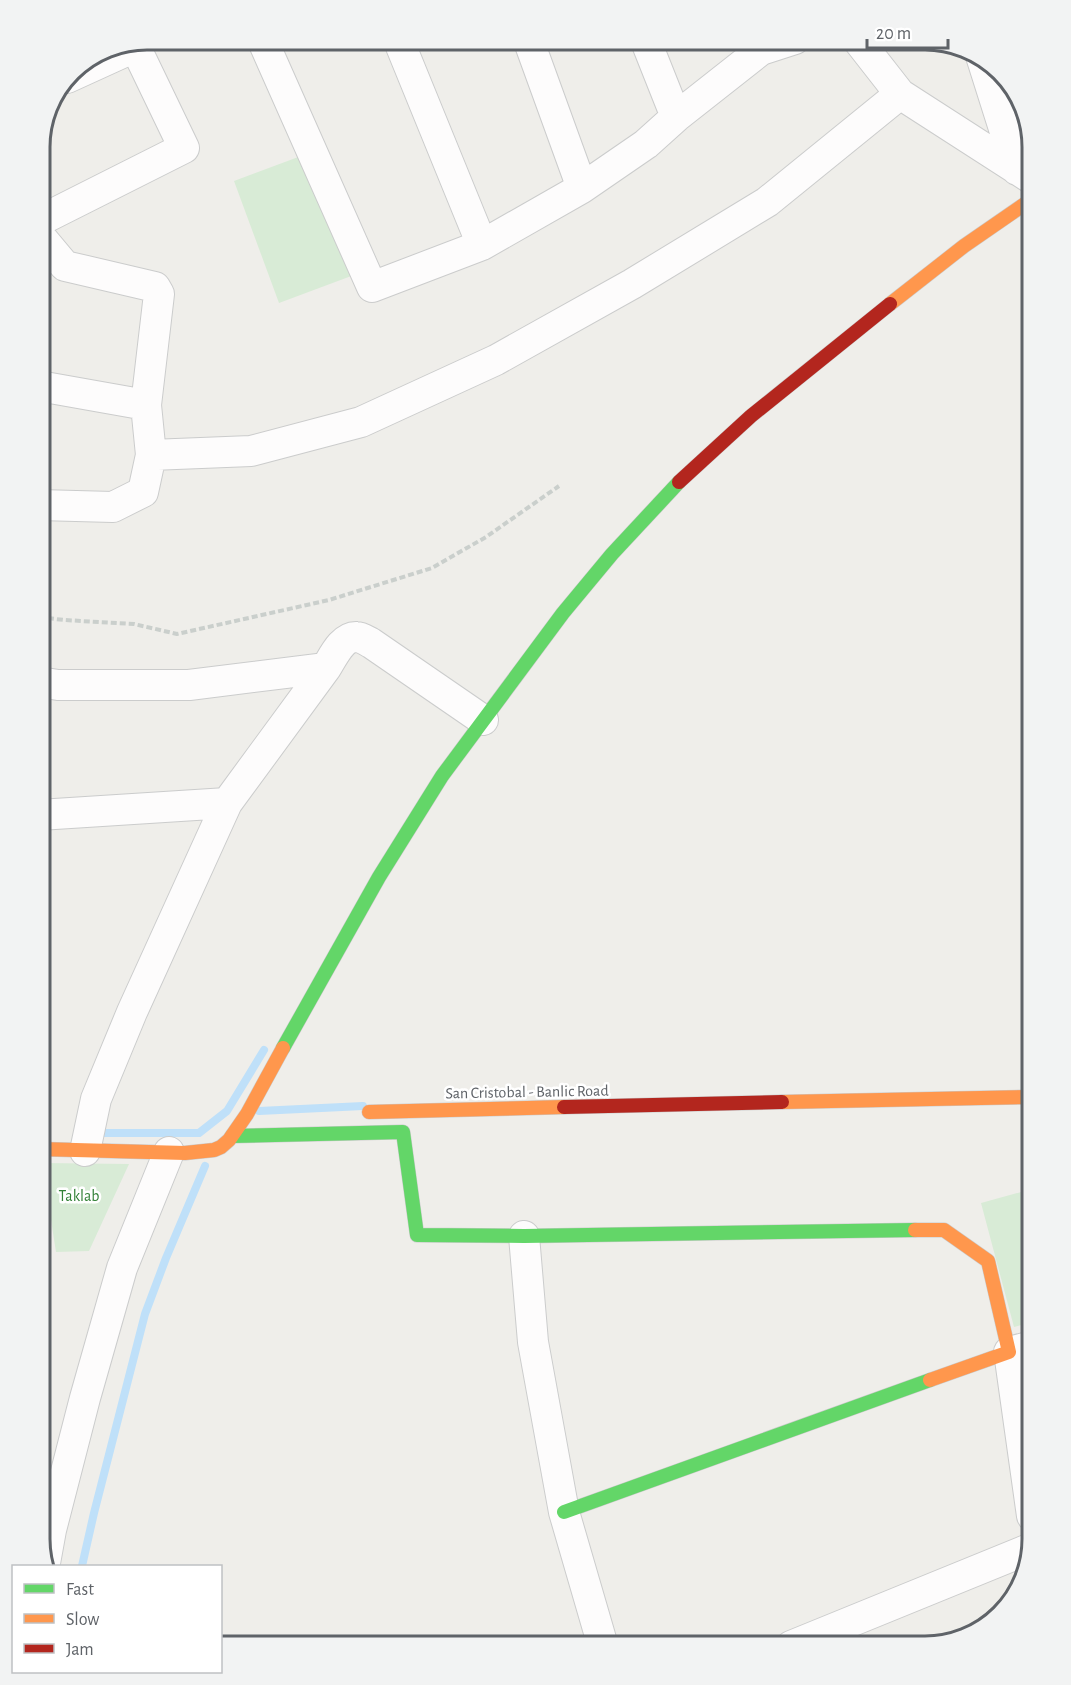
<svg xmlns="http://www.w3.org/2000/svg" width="1071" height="1685" font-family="'Alegreya Sans',sans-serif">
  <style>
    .green { fill: #d8ebd6 }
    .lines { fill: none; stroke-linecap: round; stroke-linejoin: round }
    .stream { stroke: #bfe0f9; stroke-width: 8 }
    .street-casing { stroke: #cbcccc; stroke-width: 32 }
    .fast-casing { stroke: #cacacb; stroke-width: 15 }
    .slow-casing { stroke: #cacacb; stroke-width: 15 }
    .jam-casing { stroke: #cacacb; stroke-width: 15 }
    .path { stroke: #cacfcc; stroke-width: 4; stroke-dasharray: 6 3; stroke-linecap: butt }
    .street { stroke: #fdfcfc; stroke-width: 30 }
    .fast { stroke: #63d668; stroke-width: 14 }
    .slow { stroke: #ff974d; stroke-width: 14 }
    .jam { stroke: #b3261e; stroke-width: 14 }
    .labels { text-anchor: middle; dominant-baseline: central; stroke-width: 5; stroke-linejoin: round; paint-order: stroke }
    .street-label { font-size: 16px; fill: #5f6368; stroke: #fff }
    .park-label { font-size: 16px; fill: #348238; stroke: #fff }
    .rim { fill: none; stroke: #5f6368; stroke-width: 3 }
  </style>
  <rect width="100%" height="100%" fill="#efeeea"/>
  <path class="green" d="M309,153L354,275L279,303L234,181Z
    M42,1163L129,1164L89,1251L56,1252Z
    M1032,1189V1322L1014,1327L981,1203Z"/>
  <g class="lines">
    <path class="stream" d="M259,1111L363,1106
      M94,1133H199L227,1111L264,1050
      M82,1566L94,1513L145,1314L166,1258L205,1166"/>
    <defs>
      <path id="street" d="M262,39L372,287L482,245L582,188L646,144L676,117L761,50L795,39
        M398,39L482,245
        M528,39L582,188
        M645,39L676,117
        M857,39L900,94L1032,179
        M981,56L1017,170
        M67,78L135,47
        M39,221L184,148L133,42
        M39,386L146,405
        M151,455L251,451L361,422L496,360L632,284L767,202L900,94
        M39,505L113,507L143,492L151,455L146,405L159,294L155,287L65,266L39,235
        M39,682L58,685H189L326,668
        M39,815L227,803
        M85,1151L96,1099L132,1012L227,803L326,668C333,657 342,636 357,637C361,637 367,641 371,643L483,720
        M524,1236L533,1342L564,1512L603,1646
        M1032,1516L1009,1352L1032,1346
        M45,1563L51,1530L85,1398L122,1268L169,1152
        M791,1646L1029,1549"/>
      <path id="fast" d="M283,1048L379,877L442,776L563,613L612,554L679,482
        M232,1136L403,1132L417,1235L524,1236L915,1230
        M564,1512L930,1380"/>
      <path id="slow" d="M890,304L964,246L1032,199
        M782,1102L1032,1097
        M369,1112L564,1107
        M39,1149L185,1153L214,1150L221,1147L229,1140L247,1114L283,1048
        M915,1230H944L988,1261L1009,1352L930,1380"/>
      <path id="jam" d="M679,482L751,416L890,304
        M564,1107L782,1102"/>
    </defs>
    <use href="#street" class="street-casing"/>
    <use href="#fast" class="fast-casing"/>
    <use href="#slow" class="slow-casing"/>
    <use href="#jam" class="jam-casing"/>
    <path class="path" d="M39,617L64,620L134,624L177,634L329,600L432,568L486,537L559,486"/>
    <use href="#street" class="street"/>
    <use href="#fast" class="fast"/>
    <use href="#slow" class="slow"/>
    <use href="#jam" class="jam"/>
  </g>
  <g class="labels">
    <g class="street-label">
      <text transform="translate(527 1092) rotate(-1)">San Cristobal - Banlic Road</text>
    </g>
    <g class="park-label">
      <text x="79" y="1196">Taklab</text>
    </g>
  </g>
  <path d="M0 0H1071V1685H0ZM147 50H925A97 97 0 0 1 1022 147V1539A97 97 0 0 1 925 1636H147A97 97 0 0 1 50 1539V147A97 97 0 0 1 147 50Z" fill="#f2f3f3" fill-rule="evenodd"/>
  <path class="rim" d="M147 50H925A97 97 0 0 1 1022 147V1539A97 97 0 0 1 925 1636H147A97 97 0 0 1 50 1539V147A97 97 0 0 1 147 50Z"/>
  <rect x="12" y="1565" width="210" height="108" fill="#ffffff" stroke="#bfc1c3" stroke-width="1.5"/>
  <rect x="24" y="1584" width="30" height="9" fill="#63d668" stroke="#bfc1c3" stroke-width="1.5"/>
  <text x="66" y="1595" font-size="18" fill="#5f6368">Fast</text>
  <rect x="24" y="1614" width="30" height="9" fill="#ff974d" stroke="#bfc1c3" stroke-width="1.5"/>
  <text x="66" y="1625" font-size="18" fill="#5f6368">Slow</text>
  <rect x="24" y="1644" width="30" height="9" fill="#b3261e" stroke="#bfc1c3" stroke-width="1.5"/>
  <text x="66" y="1655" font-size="18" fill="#5f6368">Jam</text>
  <path d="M867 39v9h81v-9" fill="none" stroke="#5f6368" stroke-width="3"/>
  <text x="876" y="39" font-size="18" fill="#5f6368" stroke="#ffffff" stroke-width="4.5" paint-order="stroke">20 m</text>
</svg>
